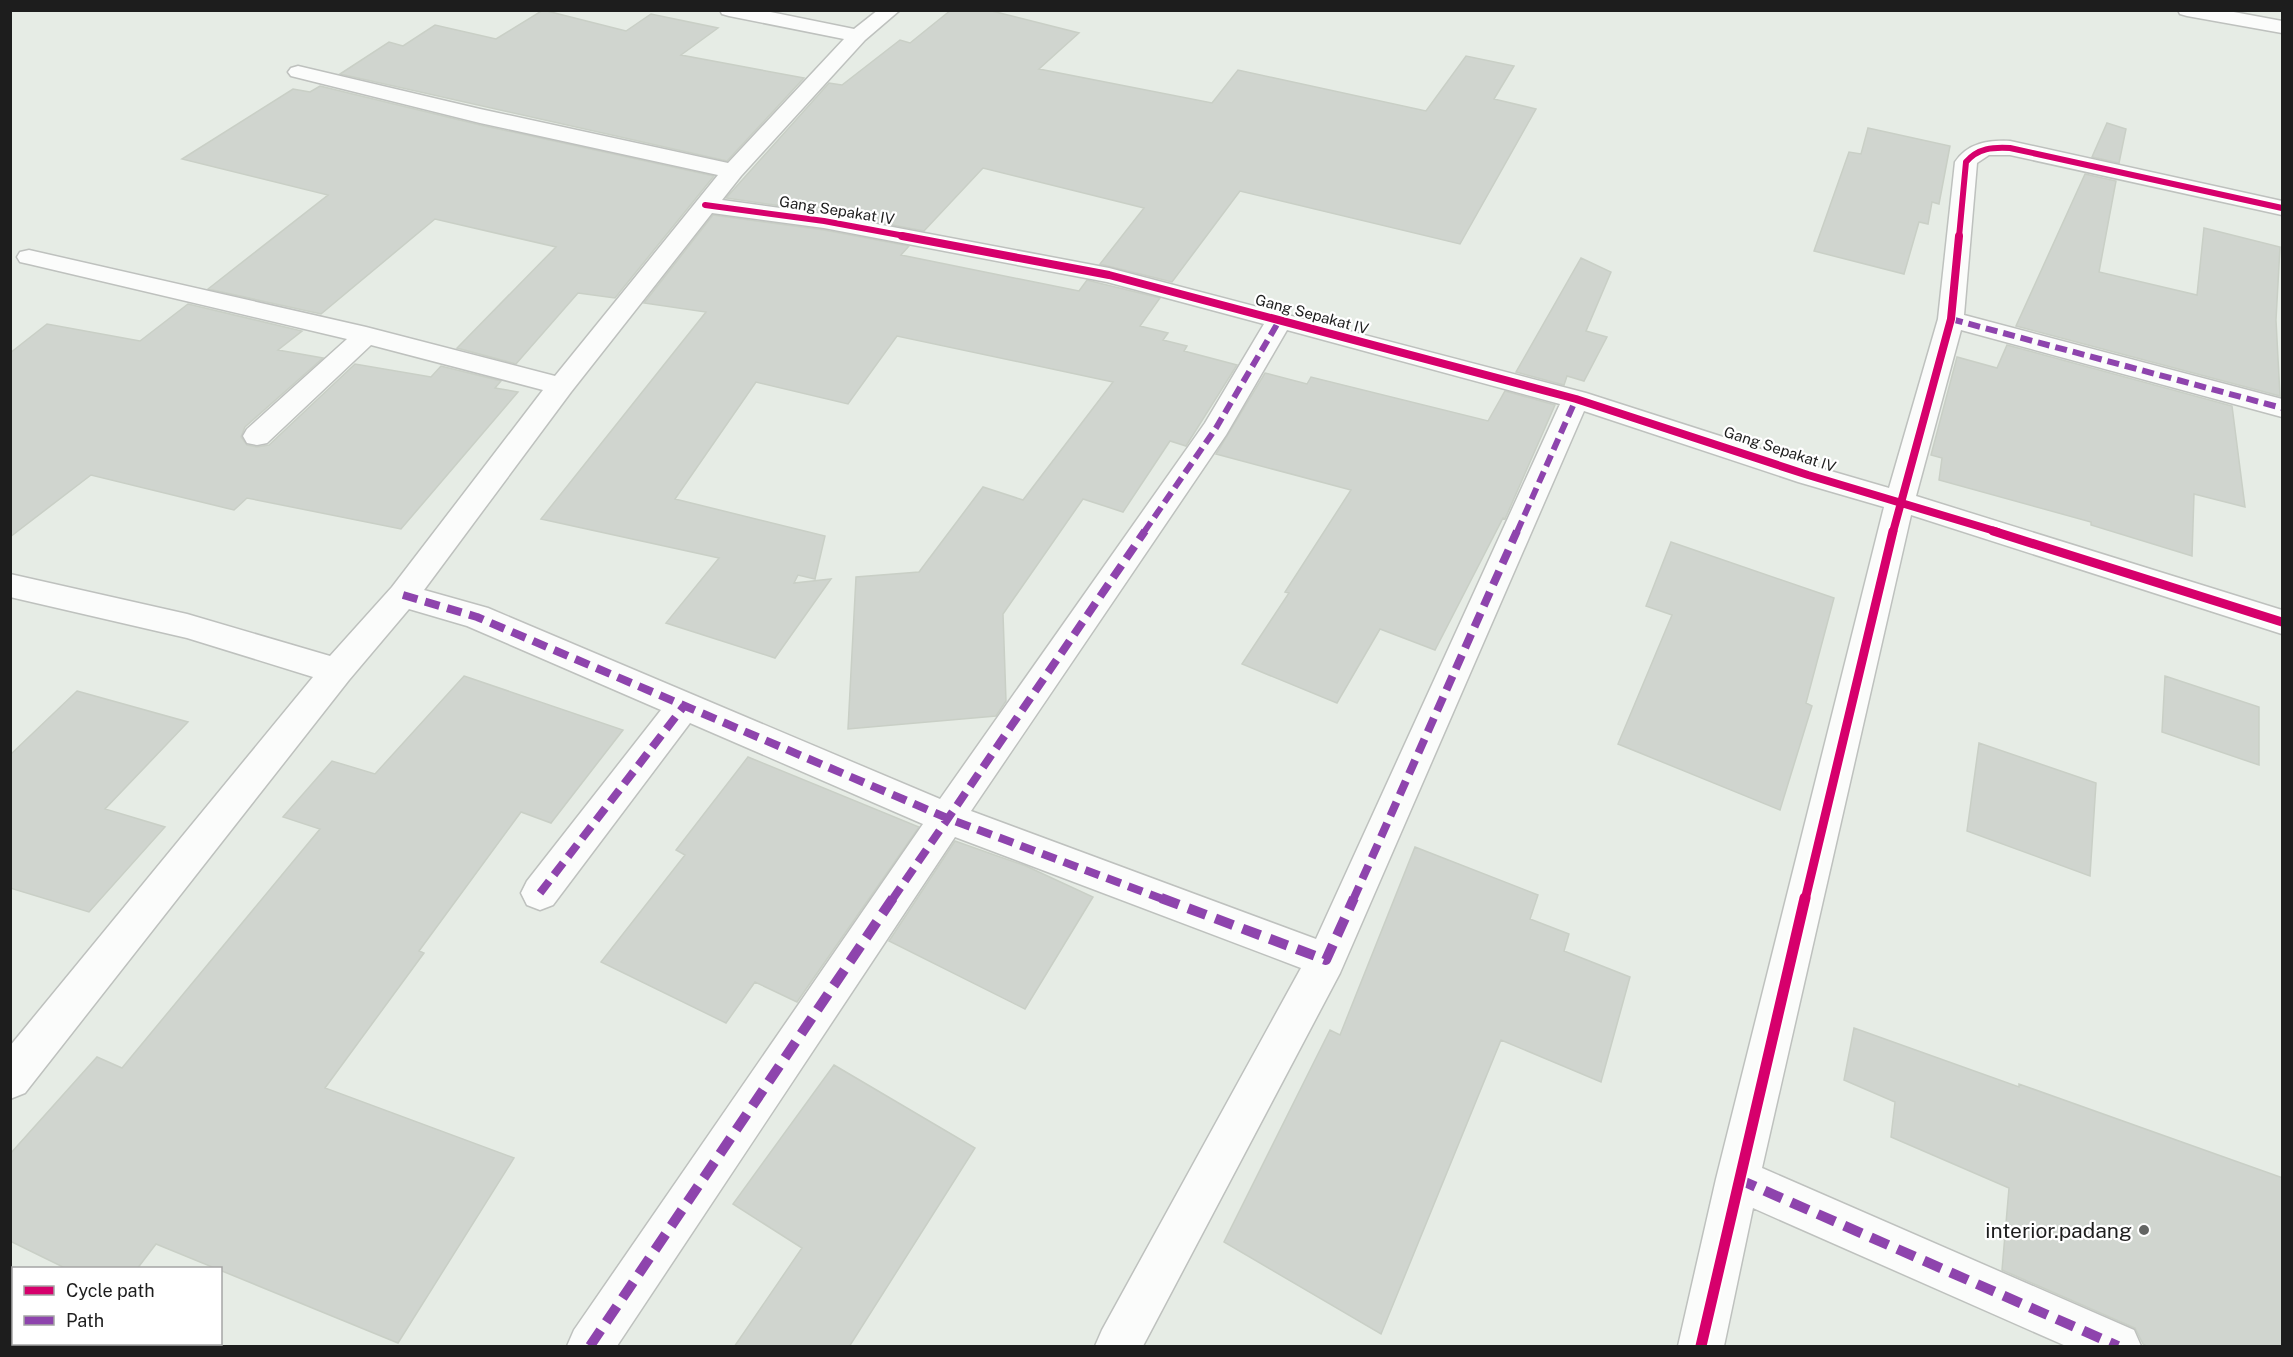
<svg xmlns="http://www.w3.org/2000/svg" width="2293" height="1357" font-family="'Public Sans',sans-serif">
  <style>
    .building { fill: #d0d5cf; stroke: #c9cfc6; stroke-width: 1.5 }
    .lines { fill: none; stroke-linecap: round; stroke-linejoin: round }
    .minor-casing { stroke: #bec1be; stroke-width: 3 }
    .minor { fill: #fbfcfb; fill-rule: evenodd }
    .quiet-far2 { stroke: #8e44ad; stroke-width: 6; stroke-dasharray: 12 6; stroke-linecap: butt }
    .quiet-far1 { stroke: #8e44ad; stroke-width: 8; stroke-dasharray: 15 8; stroke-linecap: butt }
    .quiet { stroke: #8e44ad; stroke-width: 10; stroke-dasharray: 19 10; stroke-linecap: butt }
    .cycleway-far3-casing { stroke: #fff; stroke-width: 8 }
    .cycleway-far2-casing { stroke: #fff; stroke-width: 10 }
    .cycleway-far1-casing { stroke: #fff; stroke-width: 13 }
    .cycleway-casing { stroke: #fff; stroke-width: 15 }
    .cycleway-far3 { stroke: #d6006c; stroke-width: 6 }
    .cycleway-far2 { stroke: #d6006c; stroke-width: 8 }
    .cycleway-far1 { stroke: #d6006c; stroke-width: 9 }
    .cycleway { stroke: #d6006c; stroke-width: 11 }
    .poi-dot { fill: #636563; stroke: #fff; stroke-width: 2 }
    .labels { text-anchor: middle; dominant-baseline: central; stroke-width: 4.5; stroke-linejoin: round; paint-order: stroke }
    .far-street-label { font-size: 15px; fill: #1d1d1d; stroke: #fff }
    .near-poi-label { font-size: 21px; fill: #1d1d1d; stroke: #fff; text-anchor: end }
  </style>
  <rect width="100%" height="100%" fill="#e6ece5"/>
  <path class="building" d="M543,10L626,31L651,14L718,28L681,55L804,78L727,161L340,74L389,42L403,46L435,25L496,39Z
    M951,10H988L1079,33L1039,69L1212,103L1238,70L1426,111L1466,56L1514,66L1494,99L1536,109L1460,244L1240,191L1172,282L1100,264L1144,208L983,168L924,231L824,212L726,198L829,83L842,85L900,40L910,43Z
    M320,86L480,125L714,176L615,298L578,293L516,364L457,348L556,247L435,219L321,314L208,289L328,195L182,159L293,89L310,92Z
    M2107,123L2126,129L2119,163L2092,157Z
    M1868,128L1950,146L1939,204L1932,202L1928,224L1919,222L1904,274L1814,251L1849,152L1861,154Z
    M2085,174L2116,181L2099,272L2197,295L2204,228L2280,247L2276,320L2280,396L2016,326Z
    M713,215L824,230L909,246L901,255L1079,291L1087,280L1160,298L1140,326L1168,333L1163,340L1187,346L1184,351L1237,365L1186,446L1170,441L1123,512L1083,499L1003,614L1006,701L996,716L848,729L856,577L919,572L983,487L1023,500L1113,382L897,336L848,404L756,382L675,499L825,536L815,579L798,575L794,583L831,579L775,658L666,623L719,558L541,519L706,312L644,303Z
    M1581,258L1611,272L1586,331L1607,337L1584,381L1567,376L1564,385L1516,372Z
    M188,304L302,331L278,350L323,358L245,427L241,437L247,445L257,447L269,445L355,364L431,377L441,366L501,381L495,388L518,392L401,529L247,498L234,510L91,475L10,537V353L47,324L140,341Z
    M2007,345L2232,406L2245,507L2194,494L2192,556L2091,525V522L1939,480L1942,458L1931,455L1957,357L1997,368Z
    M1265,373L1307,384L1311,377L1488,421L1505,391L1555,405L1505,519L1503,518L1435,650L1380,629L1337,703L1242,664L1289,593L1285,592L1351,490L1216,454Z
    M1671,542L1834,598L1806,703L1812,706L1780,810L1618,744L1672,615L1646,606Z
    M464,676L623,730L551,823L521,812L419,951L424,953L325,1088L514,1158L398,1343L156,1244L137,1269H67L10,1241V1154L97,1057L122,1068L320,829L283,817L332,761L375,774Z
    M2165,676L2259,707V765L2162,732Z
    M77,691L188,722L105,809L165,827L89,912L10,888V755Z
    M1979,743L2096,783L2090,876L1967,831Z
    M748,757L919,827L797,1002L755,982L726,1023L601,962L685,855L676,850Z
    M955,841L1026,866L1093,897L1025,1009L889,941Z
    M1415,847L1538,895L1530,919L1569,934L1564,951L1630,977L1601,1082L1501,1040L1381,1334L1224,1242L1330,1030L1340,1035Z
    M1854,1028L2019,1087V1084L2283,1178V1347H2148L2143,1344L2135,1328L2002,1270L2009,1188L1891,1137L1895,1102L1844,1080Z
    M834,1065L975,1148L849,1347H734L802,1248L733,1204Z"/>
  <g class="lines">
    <defs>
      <path id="minor" d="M720,10H761L854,29L878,10H900L865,40L741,176L722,200L824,214L1109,268L1586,393L1817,467L1889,488L1938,319L1955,162C1968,143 1988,140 2010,141L2282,201V215L2010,155H1989L1977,163L1964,315L2282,399V417L1961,330L1916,496L2282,610V634L1911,515L1762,1168L2134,1330L2141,1346H2066L1753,1208L1724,1346H1678L1716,1179L1884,507L1798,482L1584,411L1340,973L1143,1346H1095L1102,1330L1301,968L955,837L617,1346H567L574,1330L923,824L690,723L553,905L540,910L527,905L521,893L527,881L661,710L467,626L409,609L349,680L25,1093L10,1099V1046L313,677L187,638L10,597V574L187,614L330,656L392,587L543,390L371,345L267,443L257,445L247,443L243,436L247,429L347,339L29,264L20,262L17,257L20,252L29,250L366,327L555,376L718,175L480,123L291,76L288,72L291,68L298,66L480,109L728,163L844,39L729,16L722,14ZM712,213L824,228L1107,282L1264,324L1205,423L940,799L488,608L424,590L571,392ZM1287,330L1560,404L1316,939L971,811L1226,435Z
        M2178,10H2223L2282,21V33L2187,16L2180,14Z
        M10,1275L14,1277V1324L10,1322Z
        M52,1344H102L103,1346H53Z"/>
    </defs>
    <use href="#minor" class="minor-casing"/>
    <use href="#minor" class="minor"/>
    <path class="quiet-far2" d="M1951,319L2282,408
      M1144,532L1216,428L1279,321
      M1517,532L1576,399"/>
    <path class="quiet-far1" d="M403,595L477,617L947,818L1165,900
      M540,893L684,706
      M892,900L1145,531
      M1353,900L1517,531"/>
    <path class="quiet" d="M1161,898L1326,960L1354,898
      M1738,1179L2118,1346
      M590,1346L893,898"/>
    <defs>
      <path id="cycleway-far3" d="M705,205L824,221L910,237
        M1959,237L1966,162C1978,148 1993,147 2010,148L2282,208"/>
      <path id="cycleway-far2" d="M902,236L1109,275L1576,399L1808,475L1998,532
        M1893,532L1951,319L1959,236"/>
      <path id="cycleway-far1" d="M1993,531L2282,622
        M1805,900L1893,531"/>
      <path id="cycleway" d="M1701,1346L1805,898"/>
    </defs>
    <use href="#cycleway-far3" class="cycleway-far3-casing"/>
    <use href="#cycleway-far2" class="cycleway-far2-casing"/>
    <use href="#cycleway-far1" class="cycleway-far1-casing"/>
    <use href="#cycleway" class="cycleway-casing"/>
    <use href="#cycleway-far3" class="cycleway-far3"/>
    <use href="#cycleway-far2" class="cycleway-far2"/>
    <use href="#cycleway-far1" class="cycleway-far1"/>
    <use href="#cycleway" class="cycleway"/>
  </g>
  <circle class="poi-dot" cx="2144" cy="1230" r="6"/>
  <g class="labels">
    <g class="far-street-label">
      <text transform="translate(837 210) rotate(9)">Gang Sepakat IV</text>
      <text transform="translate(1312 314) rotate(15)">Gang Sepakat IV</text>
      <text transform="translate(1780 449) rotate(18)">Gang Sepakat IV</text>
    </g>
    <g class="near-poi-label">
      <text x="2132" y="1230">interior.padang</text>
    </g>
  </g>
  <rect width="2293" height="1357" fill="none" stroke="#1d1d1d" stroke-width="24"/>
  <rect x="12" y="1267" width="210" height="78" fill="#ffffff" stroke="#a5a5a5" stroke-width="1.5"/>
  <rect x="24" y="1286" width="30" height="9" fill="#d6006c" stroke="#a5a5a5" stroke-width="1.5"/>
  <text x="66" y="1297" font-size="18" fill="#1d1d1d">Cycle path</text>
  <rect x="24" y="1316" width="30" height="9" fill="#8e44ad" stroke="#a5a5a5" stroke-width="1.5"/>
  <text x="66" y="1327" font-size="18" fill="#1d1d1d">Path</text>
</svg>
